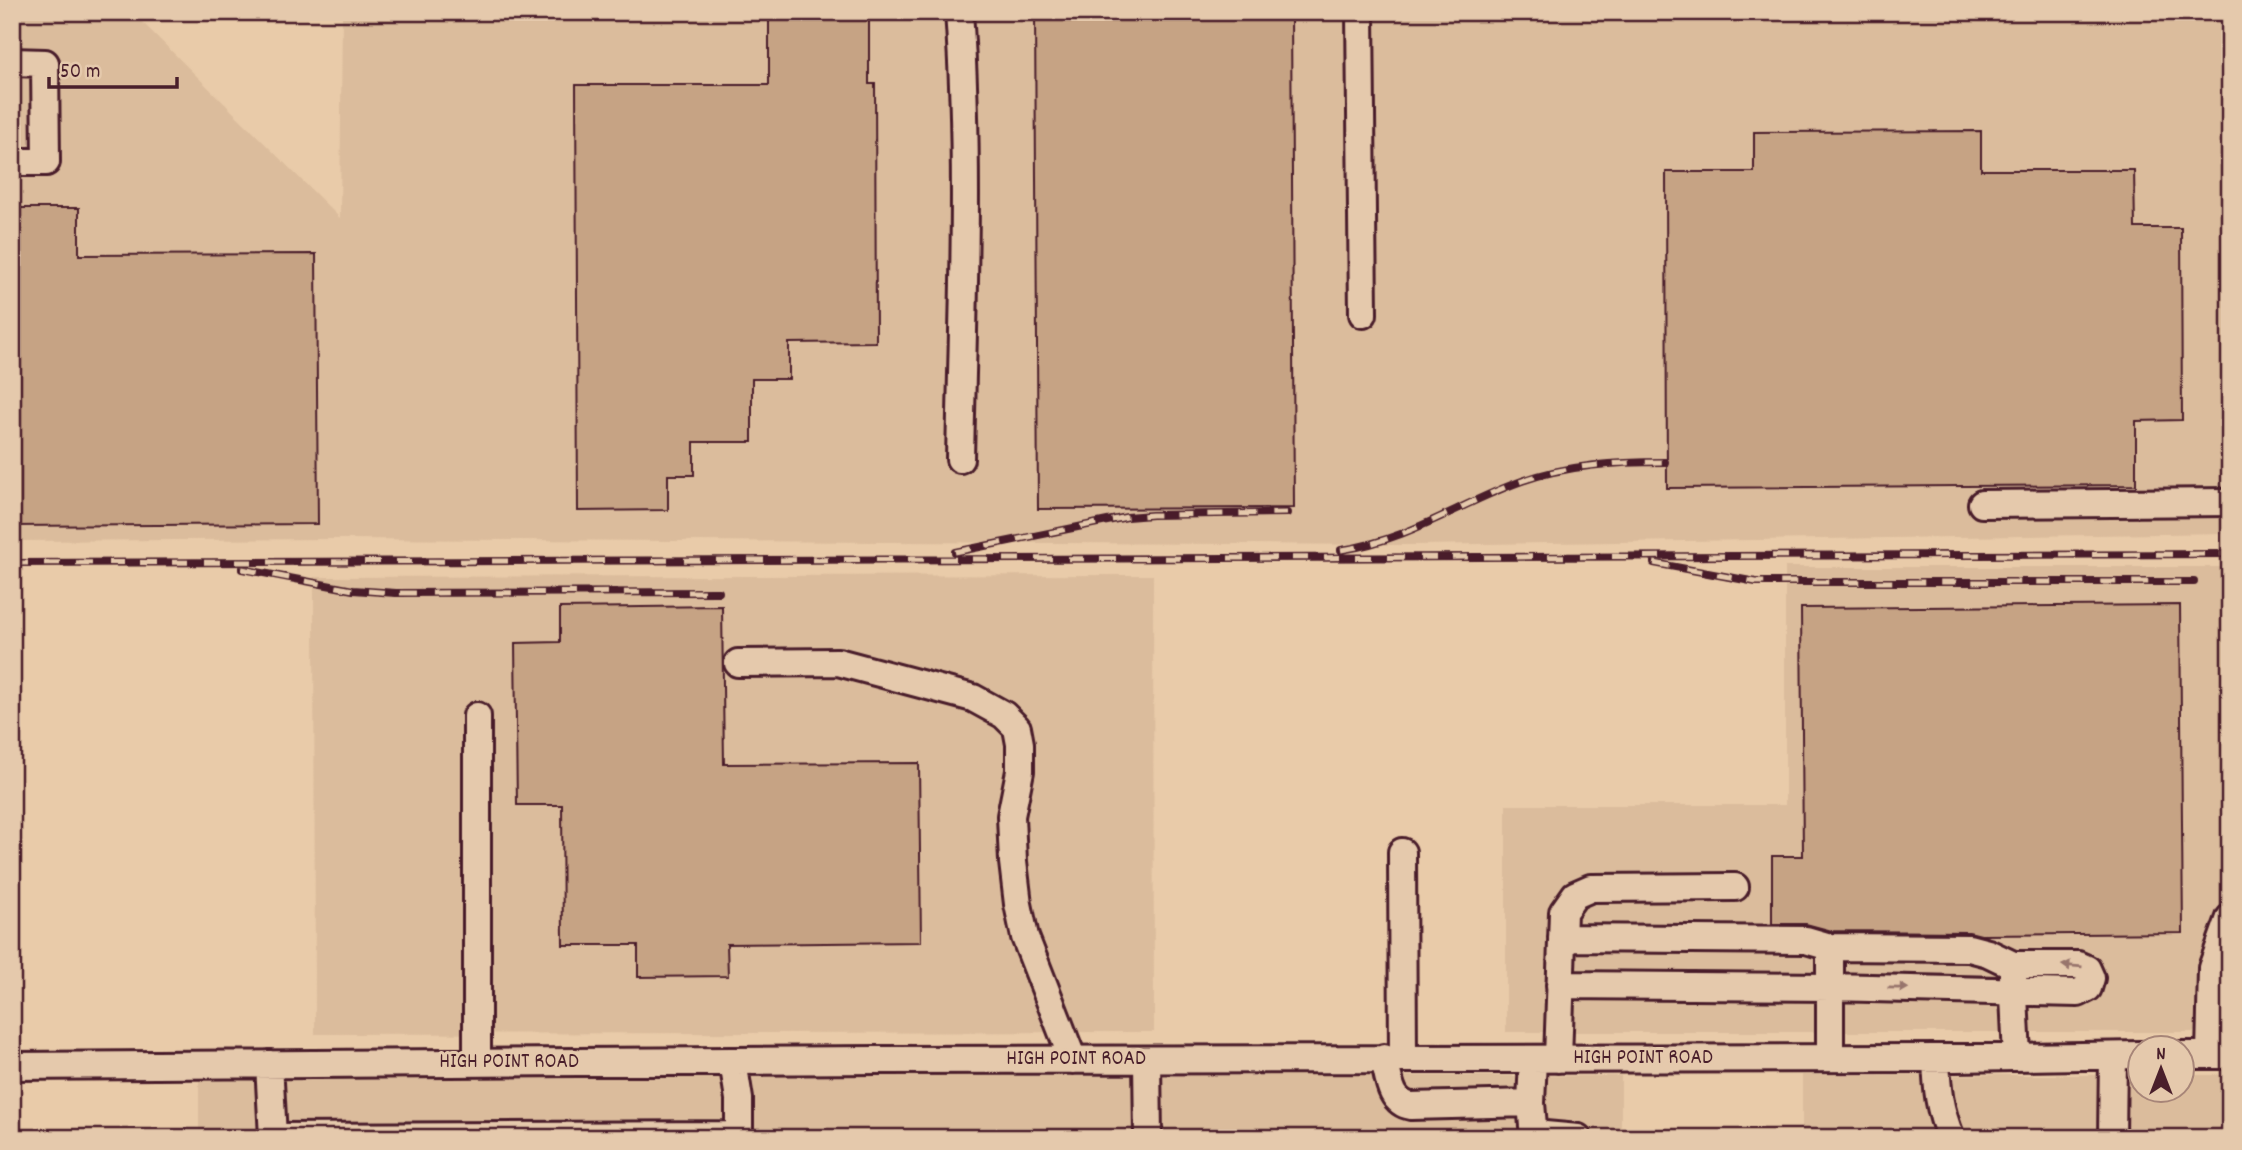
<svg xmlns="http://www.w3.org/2000/svg" width="2242" height="1150" font-family="Dekko,sans-serif">
  <style>
    .built { fill: #dbbc9c }
    .building { fill: #c6a384; stroke: #4a1f2b; stroke-width: 2 }
    .lines { fill: none; stroke-linecap: round; stroke-linejoin: round }
    .minor-casing { stroke: #4a1f2b; stroke-width: 32 }
    .minor { stroke: #e5c9ac; stroke-width: 26 }
    .rail-casing { stroke: #4a1f2b; stroke-width: 8 }
    .rail { stroke: #e5c9ac; stroke-width: 5; stroke-dasharray: 16; stroke-linecap: butt }
    .oneway { fill: #98746c }
    .labels { text-anchor: middle; dominant-baseline: central; stroke-width: 6; stroke-linejoin: round; paint-order: stroke }
    .street-label { font-size: 21px; fill: #4a1f2b; stroke: #e5c9ac }
  </style>
  <rect width="100%" height="100%" fill="#e9cba9"/>
  <filter id="ink" filterUnits="userSpaceOnUse"><feTurbulence type="fractalNoise" baseFrequency=".0143" numOctaves="2"/><feDisplacementMap in="SourceGraphic" scale="14" xChannelSelector="R" yChannelSelector="G"/><feConvolveMatrix kernelMatrix="1 2 1 2 8 2 1 2 1" color-interpolation-filters="sRGB"/></filter>
  <g filter="url(#ink)">
    <path class="built" d="M12,12H132L340,218L342,12H2230V533L1413,545L339,539L12,541Z
      M1785,567H2230V1032H1506V805H1785Z
      M1153,575L1154,1032L315,1034L314,577Z
      M1802,1075H2140V1090H2182L2183,1075H2230V1138H1802Z
      M778,1076H1621V1138H199V1078Z"/>
    <path class="building" d="M821,12H855V17H869V84H875L876,342L789,343V379H752V442H694V475H668V510L578,511L576,85H769V17H821Z
      M1035,12H1291L1294,508L1038,509Z
      M1981,131V170H2134L2135,228H2181L2182,420L2136,421V485L1667,488L1666,172H1754V132Z
      M12,208H79V255L316,254L318,524L12,526Z
      M2180,605L2183,933L1981,935L1969,932L1832,931L1806,924H1772V856H1803L1801,608Z
      M722,606L724,764L919,763L921,942L727,944L728,976L638,977V945H563L562,805H517L515,643L560,642V608Z"/>
    <g class="lines">
      <defs>
        <path id="minor" d="M959,12C970,161 963,310 960,459
          M1360,12L1363,314
          M12,62L45,63L46,162H12
          M1982,504L2230,502
          M738,663L838,662L973,698L1004,715L1017,728L1020,744V771L1011,816L1013,862L1018,904L1025,937L1073,1060
          M477,716V1063
          M1402,852L1403,1058
          M1562,938L1806,940L1830,947V1058
          M2013,975L2017,1057
          M1560,985L1830,987L2078,993L2088,988L2091,978L2087,969L2078,965H2013L1988,953L1969,948L1830,947
          M2182,1055H2230
          M2210,1055L2212,968L2230,918
          M1384,1058C1389,1077 1389,1102 1411,1106L1531,1103
          M1936,1058C1937,1089 1939,1109 1951,1138
          M1533,1059L1531,1103L1534,1138
          M1558,1059L1563,912L1575,895L1591,888L1735,887
          M1147,1060L1148,1138
          M269,1064L273,1137L739,1135V1099L733,1061
          M12,1066L877,1060L1955,1058L2140,1055
          M1534,1134L1578,1138
          M2112,1138L2113,1056"/>
      </defs>
      <use href="#minor" class="minor-casing"/>
      <use href="#minor" class="minor"/>
      <defs>
        <path id="rail" d="M1341,550C1409,540 1460,503 1522,481C1567,465 1617,462 1665,462
          M955,552L1127,517L1152,515L1287,513
          M12,563L2230,554
          M1654,563L1756,582H2194
          M242,569L353,590L396,593L719,592"/>
      </defs>
      <use href="#rail" class="rail-casing"/>
      <use href="#rail" class="rail"/>
    </g>
    <defs><path id="oneway-solid" d="M-6-.8H1V-3.2L6.5 0L1 3.2V.8H-6Z" transform="scale(1.75)"/></defs>
    <g class="oneway">
      <use href="#oneway-solid" transform="translate(2072 966) rotate(-175)"/>
      <use href="#oneway-solid" transform="translate(1898 988) rotate(1)"/>
    </g>
  </g>
  <g class="labels">
    <g class="street-label">
      <text x="1643" y="1059">HIGH POINT ROAD</text>
      <text x="1076" y="1060">HIGH POINT ROAD</text>
      <text x="509" y="1063">HIGH POINT ROAD</text>
    </g>
  </g>
  <rect width="2242" height="1150" fill="none" stroke="#e5c9ac" stroke-width="42"/>
  <rect x="21" y="21" width="2200" height="1108" fill="none" stroke="#4a1f2b" stroke-width="2.5" filter="url(#ink)"/>
  <g transform="translate(2161 1069)"><circle r="33" fill="#e5c9ac" stroke="#a78578" stroke-width="2"/>
  <path d="M0-5L12 26L0 18L-12 26Z" fill="#4a1f2b"/>
  <text y="-10" font-size="19" font-weight="bold" text-anchor="middle" fill="#4a1f2b">N</text>
  </g>
  <path d="M49 77v10h128v-10" fill="none" stroke="#4a1f2b" stroke-width="3.5"/>
  <text x="60" y="77" font-size="21" fill="#4a1f2b" stroke="#e5c9ac" stroke-width="5" paint-order="stroke">50 m</text>
</svg>
